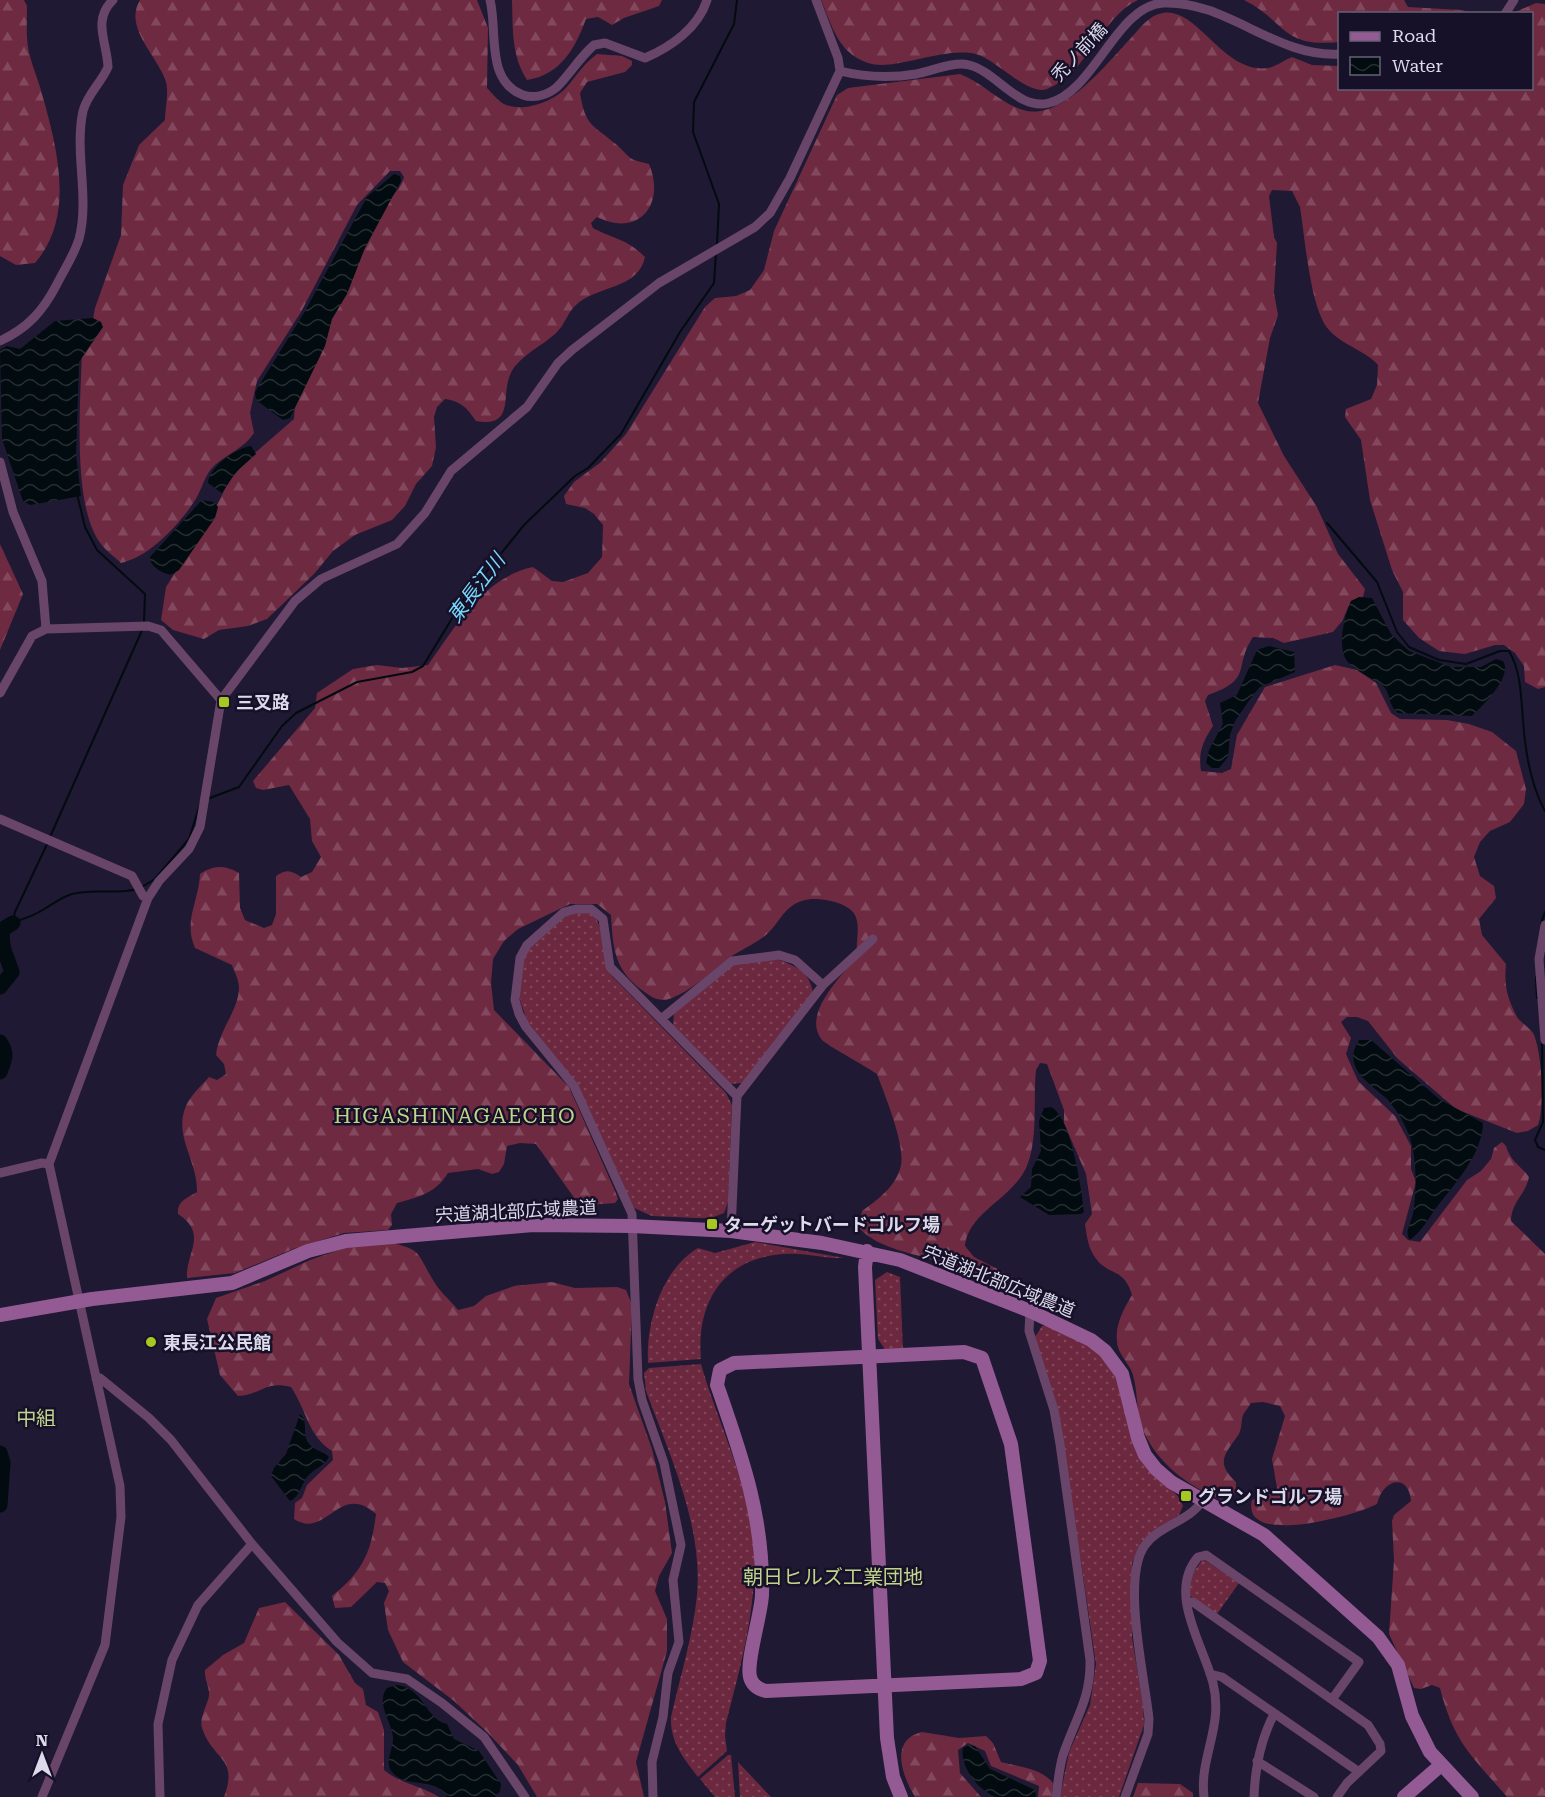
<svg xmlns="http://www.w3.org/2000/svg" width="1545" height="1797" font-family="'Roboto Serif','Noto Sans JP',serif">
  <style>
    .grass { fill: url(#grass-dots) }
    .forest { fill: url(#forest-firs) }
    .water { fill: url(#water-waves) }
    .lines { fill: none; stroke-linecap: round; stroke-linejoin: round }
    .stream { stroke: #020b0f; stroke-width: 2 }
    .river { stroke: #020b0f; stroke-width: 15 }
    .street { stroke: #694569; stroke-width: 9 }
    .secondary { stroke: #945a93; stroke-width: 14 }
    .poi-dot { fill: #a6c821; stroke: #161028; stroke-width: 2 }
    .labels { text-anchor: middle; dominant-baseline: central; stroke-width: 5; stroke-linejoin: round; paint-order: stroke }
    .street-label { font-size: 18px; fill: #dddaec; stroke: #161028 }
    .poi-label { font-size: 18px; font-weight: bold; fill: #dddaec; stroke: #161028; text-anchor: start }
    .water-label { font-size: 20px; font-style: italic; fill: #77d8fc; stroke: #161028 }
    .neighbourhood-label { font-size: 20px; fill: #c0d58b; stroke: #161028 }
    .quarter-label { font-size: 21px; letter-spacing: 1.5px; fill: #c0d58b; stroke: #161028 }
  </style>
  <defs>
    <pattern id="grass-dots" width="8" height="8" patternUnits="userSpaceOnUse" patternTransform="scale(1.5)"><rect width="8" height="8" fill="#6b283f"/><path d="M2 2h.1M6 6h.1" fill="none" stroke="#80475b" stroke-width="1.8" stroke-linecap="round"/></pattern>
    <pattern id="forest-firs" width="22" height="20" patternUnits="userSpaceOnUse" patternTransform="scale(1.5)"><rect width="22" height="20" fill="#6e2a41"/><path d="M5 1l3.5 6h-7zM16 11l3.5 6h-7z" fill="#82485d"/></pattern>
    <pattern id="water-waves" width="16" height="10" patternUnits="userSpaceOnUse" patternTransform="scale(1.5)"><rect width="16" height="10" fill="#020b0f"/><path d="M0 5q4-4 8 0t8 0" fill="none" stroke="#262e32"/></pattern>
  </defs>
  <rect width="100%" height="100%" fill="#1f1933"/>
  <path class="grass" d="M588,911C609,926 600,955 612,976L726,1093L732,1105L728,1202L724,1213L711,1218H696L652,1216L634,1208L578,1087L527,1021L520,1000V967L525,952L560,920L572,912Z
    M773,958C792,964 811,971 813,994L742,1083L731,1084L673,1025L674,1013L732,965Z
    M755,1242L844,1258C825,1259 805,1252 784,1254C724,1258 696,1301 701,1359L648,1363C646,1323 661,1270 698,1248L715,1253Z
    M887,1272L900,1277L903,1350L886,1351L878,1339L875,1280Z
    M1049,1325C1065,1333 1083,1340 1098,1351C1130,1376 1129,1427 1143,1462C1152,1481 1176,1485 1183,1506L1179,1515L1141,1542L1132,1563V1638L1143,1704L1144,1725L1119,1797H1060L1069,1752L1090,1705L1096,1664L1081,1562L1035,1337L1042,1326Z
    M701,1364C718,1424 750,1485 754,1548C757,1608 741,1665 726,1723L725,1736L727,1751L698,1777C683,1757 670,1742 671,1717C680,1677 693,1636 697,1595C703,1525 670,1456 646,1391L644,1373L649,1368Z
    M1203,1559L1239,1583L1217,1614L1189,1595L1191,1576Z
    M728,1755H731L735,1797H715L700,1779Z
    M738,1762L771,1797H740Z"/>
  <path class="forest" d="M0,0H24L27,6C27,19 26,34 28,47C30,60 36,74 40,87C56,143 77,215 35,263L16,265L0,256Z
    M140,0H477L488,28L487,88C492,93 498,101 504,104C522,113 552,102 565,89C577,76 582,65 597,54L622,56L632,61V65L625,72L587,82L580,93C585,126 593,125 617,145C632,159 627,159 649,164C666,204 639,238 597,217L591,223L593,228C615,240 626,238 645,257C638,290 597,285 576,305C568,312 565,324 557,332C549,340 537,347 528,354C520,361 514,365 510,375C501,396 515,428 476,421C467,408 461,401 445,399L437,407L434,417L436,447L432,466L416,484L405,506L392,520L355,535L333,551L314,574L267,619L248,626L219,630L204,639L173,630L161,620L166,587L212,515L229,481L249,458L294,419L295,404C320,341 348,280 377,218C384,202 397,196 404,177L400,171H390L357,205L301,312L257,381L250,413L254,433C244,448 229,453 215,465C205,474 203,486 197,497C182,522 150,557 121,563C115,557 106,551 101,544C71,506 81,398 82,349L90,336L95,308L121,235L123,185L139,145L165,120C165,109 169,93 166,82C158,56 123,28 140,0Z
    M512,0H662L659,6L624,18L612,25L598,17L586,19C575,49 560,75 527,80C511,55 513,28 512,0Z
    M821,0H1138C1100,18 1088,73 1047,89C1028,96 997,60 976,54C943,46 894,72 868,63C837,52 833,27 821,0Z
    M1244,0H1404L1408,7L1461,10L1473,13L1340,14L1339,42C1281,48 1286,21 1244,0Z
    M1536,3L1545,4V687L1538,689L1525,682L1524,666L1515,653L1504,645H1495L1465,654L1439,651L1419,638L1403,620V592L1392,570L1370,500L1361,440L1345,417L1346,409L1371,399L1377,385L1378,365C1368,352 1342,345 1329,330C1310,309 1305,237 1300,207L1292,191L1272,190L1269,196L1274,237L1277,243L1274,293L1278,315L1270,338L1258,403L1284,456L1317,507L1338,554L1365,589L1363,597L1351,601L1342,621L1333,632L1284,643L1273,638L1253,637C1233,667 1254,679 1208,695L1205,701L1213,726C1203,741 1198,752 1201,771L1222,773L1231,769L1237,735L1265,687L1335,665L1357,670L1376,683L1391,713L1400,719L1447,720L1469,724L1492,732L1516,751L1526,789L1524,804L1510,822L1490,831L1480,842L1474,857L1480,876L1494,886L1496,898L1479,919L1482,935L1506,964C1504,986 1507,997 1517,1017C1521,1023 1529,1027 1533,1033C1542,1050 1545,1108 1538,1125L1528,1131L1517,1133L1456,1109L1398,1059L1368,1021L1357,1017H1347L1341,1022L1351,1038L1346,1054L1358,1081L1395,1116L1411,1146V1169L1416,1182L1402,1234L1408,1240L1420,1242L1467,1180L1481,1171L1491,1159L1494,1148L1502,1142L1506,1146C1510,1161 1520,1165 1529,1177C1525,1196 1512,1200 1511,1221L1545,1254V1797H1507C1472,1756 1454,1743 1440,1688L1432,1685L1421,1689L1414,1688L1389,1634L1394,1560L1392,1521L1394,1515L1411,1501C1409,1473 1383,1478 1377,1504C1357,1515 1240,1548 1252,1500L1273,1493L1277,1488L1272,1459L1285,1416L1280,1406L1263,1402L1251,1403C1249,1407 1245,1411 1243,1415C1241,1421 1242,1428 1239,1434C1226,1453 1214,1462 1236,1482V1493L1229,1503C1194,1490 1158,1466 1143,1430C1136,1414 1138,1392 1133,1375C1130,1365 1121,1357 1118,1347C1113,1328 1123,1310 1132,1295C1124,1268 1110,1276 1097,1260C1088,1249 1087,1237 1085,1224L1092,1214L1086,1174L1064,1123V1110L1047,1064L1040,1063L1036,1070C1033,1100 1038,1135 1028,1163C1017,1197 968,1211 965,1246L974,1257L1013,1277V1285L1008,1291C985,1282 965,1273 943,1264C915,1252 881,1251 859,1228L862,1211C877,1200 897,1186 901,1165C905,1143 885,1096 877,1074C869,1068 825,1044 822,1040C801,1014 842,976 857,956C855,943 862,923 853,912C843,901 816,896 802,901C784,906 779,924 766,935C754,945 740,950 728,959C711,972 691,991 672,998C662,1002 654,999 646,993C615,972 613,951 611,915L597,904H570L518,929L504,941L493,959L491,983L494,1010L569,1087L615,1191L618,1199L615,1203L588,1205L575,1199L536,1144L520,1143L507,1146L504,1164L499,1172L492,1174L478,1169L448,1173C436,1193 419,1197 397,1203L391,1214L392,1225L388,1230L344,1233L293,1249L235,1273L187,1278C185,1254 209,1234 178,1214C177,1201 187,1198 197,1192C198,1161 173,1136 186,1106C190,1096 202,1085 209,1077L217,1080L226,1074L224,1064L216,1055C219,1029 238,1012 239,988C239,980 234,971 232,965L195,948C183,921 199,901 200,874C214,865 224,865 239,873L240,908L245,920L264,928L272,925L276,914V876C286,869 291,870 301,877L312,872L321,857L312,841L310,819L289,785L263,790L256,788L253,781L315,708L317,693L353,669L377,665L402,668L428,665C455,627 484,577 533,567L552,581L563,582L588,573L602,557L603,525L594,514L585,508L566,504L564,496L574,482L601,462L626,434L705,307L715,298L736,296L750,290L764,270L774,231L837,95L848,88L960,74C984,83 1001,105 1027,111C1065,118 1108,62 1131,38C1140,28 1149,15 1163,13C1198,7 1223,74 1267,68C1274,68 1284,60 1292,57L1312,65L1339,66L1340,88H1532V14L1513,13Z
    M0,544L23,594L0,650Z
    M388,1242C423,1250 416,1252 433,1280C439,1291 450,1300 458,1310L474,1306L486,1296L514,1286L552,1282L575,1288L617,1287L626,1290L632,1305L629,1384L652,1449L665,1502L672,1553L659,1576L655,1591L667,1619V1651L636,1762L644,1797H537L518,1765L488,1733L454,1701L403,1662L388,1630L384,1603L389,1591L385,1583L377,1582L351,1607L335,1608L332,1596C363,1571 371,1553 376,1514C339,1481 327,1540 294,1519L295,1503L302,1498L307,1485L333,1460L332,1451C308,1436 307,1411 291,1387C265,1380 261,1395 238,1396L220,1375L207,1319L216,1298L265,1281L310,1260L350,1246Z
    M285,1602L339,1655L355,1683L363,1689L366,1705L378,1712L384,1730V1770C401,1784 420,1785 439,1797H224C239,1757 213,1761 202,1728C199,1718 207,1706 209,1696C210,1688 204,1679 205,1670L223,1655L244,1643L259,1608Z
    M922,1732L959,1738L986,1736L993,1743L1001,1762C1019,1767 1041,1768 1053,1783L1052,1797H1038L1039,1786L991,1766L985,1751L968,1743L958,1750L960,1773L981,1797H915C902,1775 889,1740 922,1732Z
    M1138,1783L1180,1784L1193,1793V1797H1133Z"/>
  <path class="water" d="M394,174L400,176L401,181L365,248L347,294L332,319L325,346L290,418L283,420L256,400L255,392L304,313L367,197Z
    M93,318L101,322L103,327L79,362L76,455L81,496L30,505L23,501L2,439L0,350L7,346L20,349L55,321Z
    M251,446L256,454L236,472L222,493L208,483C209,467 236,448 251,446Z
    M202,500L214,502L218,507L215,518L179,570L171,575C162,573 150,567 150,557Z
    M1359,597L1372,598L1391,634L1409,651L1451,667H1481L1496,659L1503,661C1513,677 1483,705 1472,716L1398,713C1388,706 1391,692 1382,685C1373,679 1353,669 1347,661C1337,647 1344,616 1351,601Z
    M1269,646L1294,652L1295,672L1260,687L1253,695L1235,721L1230,735L1228,757L1219,768H1212L1206,763L1209,750L1223,724L1220,703L1237,695L1257,650Z
    M1359,1040H1371L1439,1099L1483,1123C1482,1154 1457,1181 1439,1204C1429,1217 1423,1230 1410,1240C1404,1233 1411,1223 1413,1214C1417,1191 1417,1157 1409,1135C1404,1122 1397,1110 1387,1099C1370,1083 1341,1068 1359,1040Z
    M1051,1107C1071,1116 1082,1191 1084,1212L1081,1214L1049,1215L1020,1197L1031,1187L1032,1169L1041,1151L1039,1121L1044,1108Z
    M300,1414C308,1421 303,1432 307,1441C313,1451 324,1451 329,1457C324,1467 314,1468 307,1477C301,1485 299,1498 290,1501L271,1476L274,1468L286,1454Z
    M397,1685C425,1689 425,1719 447,1724L454,1739L479,1751L501,1784L500,1791L495,1797H447C436,1776 407,1789 393,1773C383,1763 394,1749 393,1737C392,1722 375,1703 387,1688Z
    M969,1745L975,1746L990,1769L1035,1790L1036,1797C1024,1797 1008,1797 997,1797C980,1793 959,1766 963,1748Z"/>
  <g class="lines">
    <path class="stream" d="M717,244L719,204L693,132L694,102L734,24L737,0
      M77,494L85,527L97,550L145,594L144,622
      M1327,523L1377,582L1397,632L1409,647L1439,660L1466,664L1500,651H1509C1521,671 1521,697 1523,720C1525,750 1530,784 1545,811
      M207,799L239,787L282,726L296,713L357,682L412,672L423,666L462,602L524,525L575,476L588,468L621,434L680,332L714,283L716,253
      M50,837L143,628
      M142,887L155,879L189,839L201,801
      M13,921L15,912L48,842
      M13,923C21,919 31,917 39,912C51,906 59,898 72,894C94,888 116,895 137,889
      M1541,924L1545,912
      M1536,977L1537,998
      M1542,1040L1543,1122L1535,1140L1538,1147L1545,1150"/>
    <path class="river" d="M0,987L12,972C7,956 0,947 3,929L13,923
      M0,1042C8,1053 5,1059 0,1072
      M0,1453L3,1463L0,1505"/>
    <path class="street" d="M490,0C498,31 485,81 523,95C534,99 548,95 557,87C570,74 580,57 594,45L605,43L645,58C671,47 698,28 707,0
      M1505,14L1514,0
      M840,71C864,77 892,78 916,74C932,71 954,61 969,65C997,72 1018,111 1049,103C1095,91 1116,6 1163,3C1227,0 1275,58 1340,54
      M0,341C28,328 43,311 57,284C64,270 74,255 79,239C90,197 74,153 83,111C87,95 101,83 108,67C107,42 92,20 113,0
      M0,462L13,512L42,581L46,629
      M0,693L32,636L46,629L148,626L161,630L221,700
      M0,819L132,876L143,896L148,898
      M1545,925L1539,959L1545,1040
      M661,1019L732,961L779,955L795,960L823,985
      M0,1173L42,1163L49,1164
      M731,1231L737,1096L823,985L873,939
      M1030,1311L1029,1331L1054,1410L1060,1444L1090,1660C1091,1699 1075,1719 1063,1755C1059,1768 1058,1783 1056,1797
      M96,1379L100,1378L149,1418L171,1440L252,1544L337,1642L372,1673L407,1679L442,1703L484,1737L525,1797
      M1187,1602H1193L1368,1725L1380,1744L1381,1751L1347,1783L1337,1797
      M1210,1674L1222,1677L1359,1772
      M1257,1761L1314,1797
      M42,1797L105,1645L121,1517L120,1486L49,1164L148,898L159,881L189,849L200,827L221,700L295,601L321,579L397,544L425,513L451,471L527,407L558,363L572,350L659,283L755,227L770,213L790,178L840,71L838,58L816,0
      M160,1797L158,1724L172,1660L198,1605L252,1544
      M653,1797L652,1762L663,1717L668,1673L679,1642L673,1580L681,1545L664,1463L642,1400L638,1379L632,1214L574,1086L526,1027L519,1014L515,1000L520,958L527,945L564,912L576,909H591L603,919L610,967L737,1096
      M1125,1797L1148,1734L1149,1719C1145,1678 1121,1578 1145,1545C1160,1525 1190,1521 1203,1500
      M1204,1797C1199,1757 1224,1727 1213,1683C1203,1644 1167,1593 1198,1557L1206,1555L1359,1662L1333,1698
      M1254,1797C1255,1768 1260,1741 1274,1714"/>
    <path class="secondary" d="M867,1251L865,1267L887,1738L893,1777L901,1797
      M0,1315L92,1299L232,1283L308,1251L346,1241L533,1225L632,1226L731,1231L822,1243L900,1260L1030,1311L1091,1340L1105,1351L1122,1374L1138,1438L1145,1455L1156,1469L1171,1482L1264,1535L1378,1637L1398,1665L1412,1716L1430,1752L1472,1797
      M964,1352L982,1358L1011,1444L1040,1661L1036,1673L1021,1679L766,1691C758,1689 752,1685 750,1677C746,1661 761,1616 762,1595C764,1518 742,1457 717,1385L720,1370L734,1363Z
      M1404,1797L1441,1765"/>
  </g>
  <g class="poi-dot">
    <rect x="218" y="696" width="12" height="12" rx="3"/>
    <rect x="706" y="1218" width="12" height="12" rx="3"/>
    <circle cx="151" cy="1342" r="6"/>
    <rect x="1180" y="1490" width="12" height="12" rx="3"/>
  </g>
  <g class="labels">
    <g class="street-label">
      <text transform="translate(1079 52) rotate(-47)">禿ノ前橋</text>
      <text transform="translate(516 1211) rotate(-3)">宍道湖北部広域農道</text>
      <text transform="translate(999 1281) rotate(22)">宍道湖北部広域農道</text>
    </g>
    <g class="poi-label">
      <text x="236" y="702">三叉路</text>
      <text x="724" y="1224">ターゲットバードゴルフ場</text>
      <text x="163" y="1342">東長江公民館</text>
      <text x="1198" y="1496">グランドゴルフ場</text>
    </g>
    <g class="water-label">
      <text transform="translate(476 588) rotate(-53)">東長江川</text>
    </g>
    <g class="neighbourhood-label">
      <text x="36" y="1418">中組</text>
      <text x="833" y="1577">朝日ヒルズ工業団地</text>
    </g>
    <g class="quarter-label">
      <text x="455" y="1116">HIGASHINAGAECHO</text>
    </g>
  </g>
  <rect x="1338" y="12" width="195" height="78" fill="#161028" stroke="#666176" stroke-width="1.5"/>
  <rect x="1350" y="32" width="30" height="9" fill="#945a93" stroke="#666176" stroke-width="1.5"/>
  <text x="1392" y="42" font-size="18" fill="#dddaec">Road</text>
  <rect x="1350" y="57" width="30" height="18" fill="url(#water-waves)" stroke="#666176" stroke-width="1.5"/>
  <text x="1392" y="72" font-size="18" fill="#dddaec">Water</text>
  <g transform="translate(42 1755)" stroke="#161028" stroke-width="4.5" paint-order="stroke">
  <path d="M0-4.5L10 22L0 15L-10 22Z" fill="#dddaec"/>
  <text y="-9" font-size="16" font-weight="bold" text-anchor="middle" fill="#dddaec">N</text>
  </g>
</svg>
